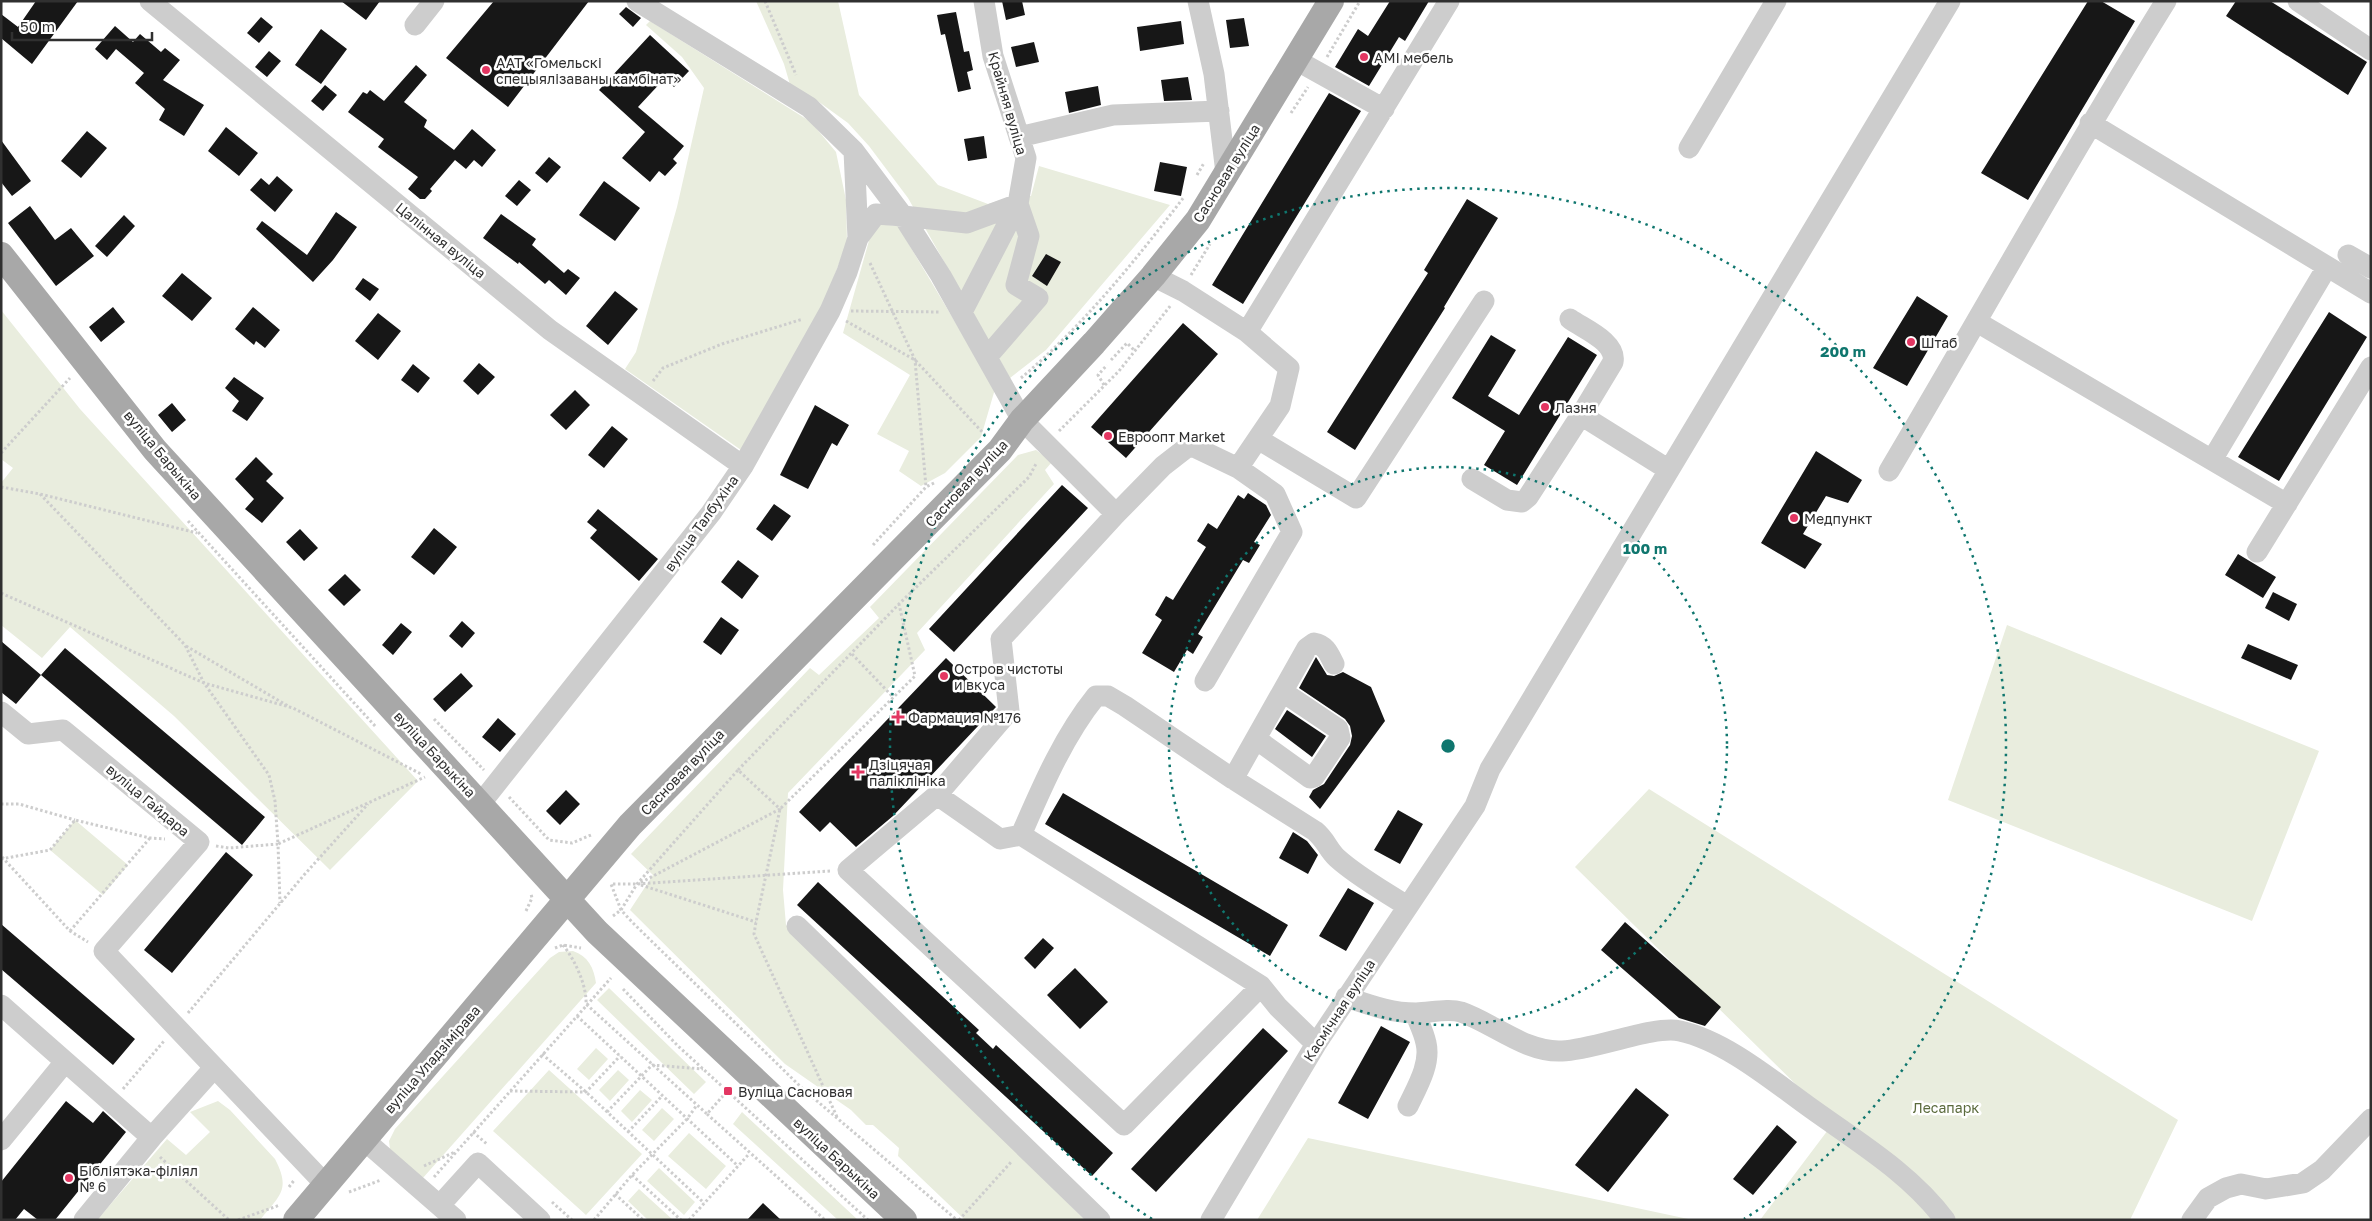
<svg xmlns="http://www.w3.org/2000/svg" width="2372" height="1221" font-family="'Golos Text',sans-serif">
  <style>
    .green { fill: #e9edde }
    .building { fill: #171717 }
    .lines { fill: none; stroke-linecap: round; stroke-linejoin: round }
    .path { stroke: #cdcdcd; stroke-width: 3; stroke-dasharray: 2.5 2.5; stroke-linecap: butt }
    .minor { stroke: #cdcdcd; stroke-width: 21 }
    .major { stroke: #a8a8a8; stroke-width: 26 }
    .ring { fill: none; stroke: #0f766e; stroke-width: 2.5; stroke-dasharray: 2.5 5 }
    .poi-dot { fill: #e33662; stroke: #fff; stroke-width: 2 }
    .labels { text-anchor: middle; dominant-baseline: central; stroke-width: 5; stroke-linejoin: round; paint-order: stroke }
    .poi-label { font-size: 14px; fill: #303030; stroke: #fff; text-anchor: start }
    .street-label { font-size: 14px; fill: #303030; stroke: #fff }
    .park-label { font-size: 14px; fill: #5b6b3d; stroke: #fff }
    .centre { fill: #0f766e; stroke: #fff; stroke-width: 2.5 }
    .ring-label { font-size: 15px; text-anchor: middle; font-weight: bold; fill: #0f766e; stroke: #fff; stroke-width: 5; stroke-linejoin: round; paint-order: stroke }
  </style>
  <rect width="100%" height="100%" fill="#fff"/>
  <path class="green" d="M756,1H838L859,95L938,185L988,204L1010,197L1031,196L1039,166L1170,205L1046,350L1010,378L908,198L869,146L848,123L819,102L791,88L784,64Z
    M650,21L811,122L836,152L846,200L847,242L825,301L741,450L625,369L636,352L677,207L704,88L682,57L646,25Z
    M877,224L898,226L995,389L981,437L945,473L921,486L899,471L909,451L877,434L910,375L843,333L870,237Z
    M1,310L80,409L418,781L330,870L174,716L70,627L42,658L1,625V483L13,468L1,459Z
    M1036,450L1052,462L1045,470L1054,484L917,633L925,650L788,793L783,890L786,925L1085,1220H965L898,1156L899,1148L873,1125H866L851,1110L785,1064L630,910L653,875L631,854L810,668L819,675L879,618L870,607L1018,455Z
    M2007,625L2319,751L2252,921L1948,800Z
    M1649,789L2178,1120L2130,1220H1760L1834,1122L1575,867Z
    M75,820L128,865L103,895L50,850Z
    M573,951C588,956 594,968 596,983L422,1179L390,1149L389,1141L395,1129L550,958L559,952Z
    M609,988L706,1082L694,1094L597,1000Z
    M596,1048L608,1059L589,1080L577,1069Z
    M549,1070L642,1154L586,1215L493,1131Z
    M618,1070L629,1080L610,1101L599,1090Z
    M640,1090L652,1100L632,1122L621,1111Z
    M218,1101L230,1110L275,1159C291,1190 280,1195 260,1220H97L167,1139L186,1155L210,1132L190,1112Z
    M662,1108L674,1119L654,1141L642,1130Z
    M742,1112L858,1220H838L733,1124Z
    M689,1133L726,1166L706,1189L668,1156Z
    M1308,1138L1693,1220H1257Z
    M659,1168L695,1202L684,1215L647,1181Z
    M639,1189L673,1220H648L628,1201Z"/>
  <path class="building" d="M36,1H78L32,64L1,38V14L18,27Z
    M341,1H380L366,20Z
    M494,1H589L508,107L446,58Z
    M1002,1H1022L1025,15L1006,20Z
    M1390,1H1429L1405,41L1399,37L1369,86L1335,67L1358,29L1368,36Z
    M2088,1H2101L2135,21L2028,200L1981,173Z
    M2236,1H2270L2367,62L2348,95L2226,16Z
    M626,7L641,18L633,27L619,14Z
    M956,12L964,52L969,51L973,70L967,72L971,89L958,92L945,34L941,35L937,15Z
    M261,17L273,27L259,43L247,33Z
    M1244,18L1249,46L1230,48L1226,20Z
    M1181,21L1184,44L1140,51L1137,27Z
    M115,26L133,42L140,34L161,52L165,48L180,60L163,80L204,105L184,136L159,120L165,109L135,83L144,73L116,49L107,60L95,49Z
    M321,29L347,49L321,84L295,65Z
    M650,35L689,71L674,87L665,78L638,107L684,146L673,159L677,163L665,176L659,171L650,182L622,158L645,132L599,90Z
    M1034,42L1039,62L1016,67L1011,47Z
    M269,51L281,61L267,77L255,67Z
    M416,65L427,75L404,102L427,120L424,127L454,150L472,129L496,150L482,167L474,160L466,169L455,160L430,189L432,191L425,199H420L408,189L418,177L378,147L384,139L348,112L363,92L367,94L370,90L384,101Z
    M1188,77L1192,100L1164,101L1161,80Z
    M325,85L337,95L323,111L311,101Z
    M1098,86L1101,105L1069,113L1065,92Z
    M1329,93L1361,111L1243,304L1212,285Z
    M226,127L258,153L239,176L208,151Z
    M87,131L107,148L81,178L61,161Z
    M984,136L987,158L968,161L964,139Z
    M1,140L31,181L12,196L1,182Z
    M549,157L561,167L547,183L535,173Z
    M1160,162L1187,167L1181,196L1154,191Z
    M277,176L293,190L275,212L250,190L261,178L269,185Z
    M519,180L531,190L517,206L505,196Z
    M604,181L640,208L615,241L579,215Z
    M1467,199L1498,218L1444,307L1445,308L1355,450L1327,432L1428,273L1424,270Z
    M30,206L55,240L71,228L94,256L56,286L8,223Z
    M336,212L357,227L333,260L313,282L256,229L262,221L307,255Z
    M501,214L536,239L532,245L564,273L568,269L580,278L566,295L549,280L545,284L519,262L518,264L483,238Z
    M124,215L135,226L107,257L95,246Z
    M1046,254L1061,262L1047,286L1032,276Z
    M182,273L212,298L192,321L162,296Z
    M363,278L379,289L370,301L355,289Z
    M615,291L638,309L608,345L586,326Z
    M1917,296L1948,316L1907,386L1873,368Z
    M113,307L125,322L101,342L89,327Z
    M253,307L280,330L265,348L256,341L254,345L235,329Z
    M2329,312L2367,337L2279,481L2238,457Z
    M378,313L401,331L378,360L355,341Z
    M1183,323L1218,354L1126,458L1091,427Z
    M1491,335L1516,350L1488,396L1519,415L1568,337L1597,355L1517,485L1484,465L1505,431L1452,398Z
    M479,363L495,377L478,395L463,381Z
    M413,364L430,378L418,393L401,380Z
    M234,377L264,398L247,421L232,411L239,401L225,388Z
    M575,390L590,405L566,430L550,415Z
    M172,403L186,420L172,432L158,415Z
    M815,405L849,425L837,446L832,443L808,489L780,475Z
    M612,426L628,439L604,468L588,455Z
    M1816,451L1862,480L1848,503L1826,496L1803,534L1822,544L1805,569L1761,543Z
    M256,457L273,474L266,481L284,498L262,523L245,509L254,499L235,479Z
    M1062,485L1088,508L954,652L929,629Z
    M1248,493L1266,505L1271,515L1254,542L1260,545L1249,563L1243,560L1198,634L1203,637L1193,654L1187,650L1174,672L1142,653L1162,620L1155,615L1166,596L1173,600L1206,547L1197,541L1208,523L1217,529L1238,495L1244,499Z
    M774,504L791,516L772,541L756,529Z
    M598,509L658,559L639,581L590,538L597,530L587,522Z
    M434,528L457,547L434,575L411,557Z
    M300,529L318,548L304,561L286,542Z
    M2238,554L2276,577L2263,598L2225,575Z
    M738,560L759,576L742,599L721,582Z
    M345,574L361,590L344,606L328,590Z
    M2273,592L2297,604L2289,621L2265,608Z
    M721,617L739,630L721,655L703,642Z
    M462,621L475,633L462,648L449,636Z
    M401,623L412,632L393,655L382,645Z
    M1,641L41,675L16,704L1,692Z
    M2248,644L2298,665L2291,680L2241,658Z
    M65,648L265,817L242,845L41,675Z
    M1316,657L1327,675L1334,676L1343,672L1371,687L1385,721L1320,809L1309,797L1313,790L1324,784L1350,745L1352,736L1350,726L1345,719L1299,688Z
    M946,658L996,707L893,816L856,847L830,822L820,832L799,812Z
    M461,673L473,686L445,712L433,699Z
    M1287,710L1326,736L1312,757L1275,729Z
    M498,718L516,734L500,752L482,737Z
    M566,790L580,804L560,825L546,811Z
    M1063,793L1288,925L1270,956L1045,824Z
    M1398,810L1423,824L1400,864L1374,850Z
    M1293,832L1307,841L1318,855L1308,874L1279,858Z
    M226,852L253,875L172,973L144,950Z
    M818,882L979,1030L976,1033L993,1049L996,1045L1113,1153L1092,1176L797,905Z
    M1348,888L1374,903L1346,951L1319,936Z
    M1625,922L1721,1007L1705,1026L1679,1018L1601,950Z
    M1,924L135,1039L113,1065L1,969Z
    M1043,938L1054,948L1035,969L1024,958Z
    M1075,968L1108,1002L1080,1029L1047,995Z
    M1381,1026L1410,1042L1368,1119L1338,1103Z
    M1263,1028L1288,1051L1156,1192L1131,1169Z
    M1636,1088L1669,1115L1608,1192L1575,1165Z
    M66,1101L93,1123L103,1111L126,1132L55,1220H38L24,1209L15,1220H1V1182Z
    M1777,1125L1797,1142L1753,1195L1733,1179Z
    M763,1203L781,1220H747Z"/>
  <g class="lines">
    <path class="path" d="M765,1L796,75
      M1327,57L1360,1
      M1291,113L1308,87
      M1197,175L1204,163
      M870,263L915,360L926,487
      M1191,275L1210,244
      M851,311L940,312
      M846,321L915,360L985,435
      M1111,360L1127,343L1135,351
      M1021,378C1083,326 1135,261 1184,197
      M653,381L663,368L722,344L803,319
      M1104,385L1098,375L1107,365
      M1059,431L1119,371L1171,305
      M1,453L70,378
      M1,487L40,494L197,533
      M40,494L185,645L204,683L293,708L421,774
      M188,521L376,727
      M873,545L926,487L936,482
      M1,593L204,683L269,775L275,801L278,844L425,777
      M186,646L288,706
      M852,654L893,697
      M434,719L484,770
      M738,770L899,604L1029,477L1037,462
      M509,797L549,840L572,843L591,835
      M1,804H19L75,820
      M216,846L229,848L278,844L280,903
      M2,857L70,931L88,942
      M1,859L50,850L75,820L150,838L165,839
      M830,871L637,884H611L621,910L633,923L804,1090L957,1220
      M641,885L756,922
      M526,911L532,898L531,894
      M613,916L621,910L637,884L738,770L780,809L640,883
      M70,931L150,838
      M563,945C575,960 587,986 586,1004L707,1114L729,1089
      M555,948L563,945L581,948
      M623,989L678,1046L868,1220
      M188,1013L304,875L368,804
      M577,1016L738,1166
      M542,1054L586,1092L704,1203
      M123,1089L164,1041
      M510,1091L586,1092L620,1056
      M607,1112L652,1065L703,1069
      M707,1114L825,1220
      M837,1117L754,934L756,922L780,809L915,676L899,604
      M473,1132L488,1145
      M628,1132L662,1096
      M160,1157L229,1220
      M424,1166L455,1152
      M632,1175L681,1220
      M434,1177L611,978
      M289,1187L295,1179
      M349,1192L381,1180
      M615,1194L643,1220
      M552,1202L572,1220
      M238,1220L280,1205
      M594,1220L632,1175L687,1119L697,1105
      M689,1220L749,1154
      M959,1220L1012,1161"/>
    <path class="minor" d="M150,1L550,330L743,466
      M637,1L809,107L854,151L903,216L967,223L1018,204L1029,236L1016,285L1038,298L987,357
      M1198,1L1214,74L1226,173
      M2298,1L2371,50
      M415,25L434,1
      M1296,60L1384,109
      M2090,123L2371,293
      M1019,137L1113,115L1219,111
      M1689,148L1776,1
      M854,151L858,238
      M2348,255L2371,268
      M1153,276L1183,291L1247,332L1289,368L1280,406L1238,468
      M962,312L1018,204L1026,158L993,56L984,1
      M1570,319C1584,329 1617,342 1613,362L1581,415L1669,470
      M1977,322L2287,504
      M1247,332L1449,1
      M1258,439L1356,498L1484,301
      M2212,460L2327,267
      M1889,471C1982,314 2070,155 2166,1
      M1472,479L1507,500L1522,502L1528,497L1581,415
      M1116,514L1001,639L1009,711L937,795L848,870L1124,1125L1261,986
      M2257,552L2371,367
      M1,712L28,734L63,730L199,842L104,951L325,1184
      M1256,739L1310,778L1314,777L1340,738L1338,729L1283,692
      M1233,779L1315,831C1326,840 1328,850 1337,858C1358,877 1384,891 1407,906
      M937,795L1000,839L1021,835L1261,986L1278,1007L1316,1044
      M481,803L711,513L743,466L830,311L847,272L858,238L876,214L903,216L941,276L1022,420L1116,514L1163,466L1190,445L1238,468L1275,494L1292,532L1205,681
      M1021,835C1042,787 1063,737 1096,696H1108L1125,706L1233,779L1307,648L1314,643C1326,645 1329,654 1334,664
      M797,926L1100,1220
      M1346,997C1370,1005 1391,1013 1416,1013C1429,1013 1448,1008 1461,1012C1493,1023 1526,1053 1562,1051C1594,1050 1654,1025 1680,1031C1726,1041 1774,1082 1812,1109C1858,1142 1911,1174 1945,1220
      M1,1005L151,1137
      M1408,1106C1417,1087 1431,1064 1426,1043C1424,1033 1419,1023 1415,1013
      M363,1139L456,1220
      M1,1140L65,1062
      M440,1205L478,1163L540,1220
      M84,1220L152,1137L214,1068
      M1211,1220L1316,1044L1475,806L1490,769L1950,1
      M2192,1220L2208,1198L2226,1188L2241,1184L2266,1189L2303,1183L2322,1170L2371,1119"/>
    <path class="major" d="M1,255L155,450L597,932L904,1220
      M296,1220L630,825L1000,450L1022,420L1094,343L1153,276L1198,220L1331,1"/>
  </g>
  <g class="ring">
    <circle cx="1448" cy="746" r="279"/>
    <path d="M1152 1219A558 558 0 1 1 1744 1219"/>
  </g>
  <g class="poi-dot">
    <circle cx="1364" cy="57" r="5"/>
    <circle cx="486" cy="70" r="5"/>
    <circle cx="1911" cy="342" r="5"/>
    <circle cx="1545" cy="407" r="5"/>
    <circle cx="1108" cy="436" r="5"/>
    <circle cx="1794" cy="518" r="5"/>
    <circle cx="944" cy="676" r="5"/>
    <path d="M895.5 709.5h5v5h5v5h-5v5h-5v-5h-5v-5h5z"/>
    <path d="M855.5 764.5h5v5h5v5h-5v5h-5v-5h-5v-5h5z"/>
    <rect x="723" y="1086" width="10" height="10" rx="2.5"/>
    <circle cx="69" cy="1178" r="5"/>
  </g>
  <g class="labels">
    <g class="poi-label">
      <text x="1374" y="57">AMI мебель</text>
      <text x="496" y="62">ААТ «Гомельскі<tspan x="496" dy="16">спецыялізаваны камбінат»</tspan></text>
      <text x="1921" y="342">Штаб</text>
      <text x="1555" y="407">Лазня</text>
      <text x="1118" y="436">Евроопт Market</text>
      <text x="1804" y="518">Медпункт</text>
      <text x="954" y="668">Остров чистоты<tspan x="954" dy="16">и вкуса</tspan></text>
      <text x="908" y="717">Фармация №176</text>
      <text x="869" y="764">Дзіцячая<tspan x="869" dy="16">паліклініка</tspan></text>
      <text x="738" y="1091">Вуліца Сасновая</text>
      <text x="79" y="1170">Бібліятэка-філіял<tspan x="79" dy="16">№ 6</tspan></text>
    </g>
    <g class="street-label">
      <text transform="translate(1008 103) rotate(74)">Крайняя вуліца</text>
      <text transform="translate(1226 173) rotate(-58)">Сасновая вуліца</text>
      <text transform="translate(441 240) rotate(39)">Цалінная вуліца</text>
      <text transform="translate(163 455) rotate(50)">вуліца Барыкіна</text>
      <text transform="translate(966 483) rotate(-47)">Сасновая вуліца</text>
      <text transform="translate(701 523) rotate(-54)">вуліца Талбухіна</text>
      <text transform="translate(435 754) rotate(47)">вуліца Барыкіна</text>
      <text transform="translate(682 772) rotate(-46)">Сасновая вуліца</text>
      <text transform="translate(148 800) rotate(40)">вуліца Гайдара</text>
      <text transform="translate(1339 1010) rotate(-57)">Касмічная вуліца</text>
      <text transform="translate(432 1059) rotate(-49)">вуліца Уладзімірава</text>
      <text transform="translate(837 1158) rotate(43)">вуліца Барыкіна</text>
    </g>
    <g class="park-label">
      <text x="1946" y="1107">Лесапарк</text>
    </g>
  </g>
  <circle cx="1448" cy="746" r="8" class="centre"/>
  <g class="ring-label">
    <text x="1843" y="357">200 m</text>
    <text x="1645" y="554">100 m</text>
  </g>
  <rect width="2372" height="1221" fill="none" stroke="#303030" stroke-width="5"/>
  <path d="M12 32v8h140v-8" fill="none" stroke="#303030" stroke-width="2.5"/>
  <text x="20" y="32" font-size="15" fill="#303030" stroke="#ffffff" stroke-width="4" paint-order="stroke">50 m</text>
</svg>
